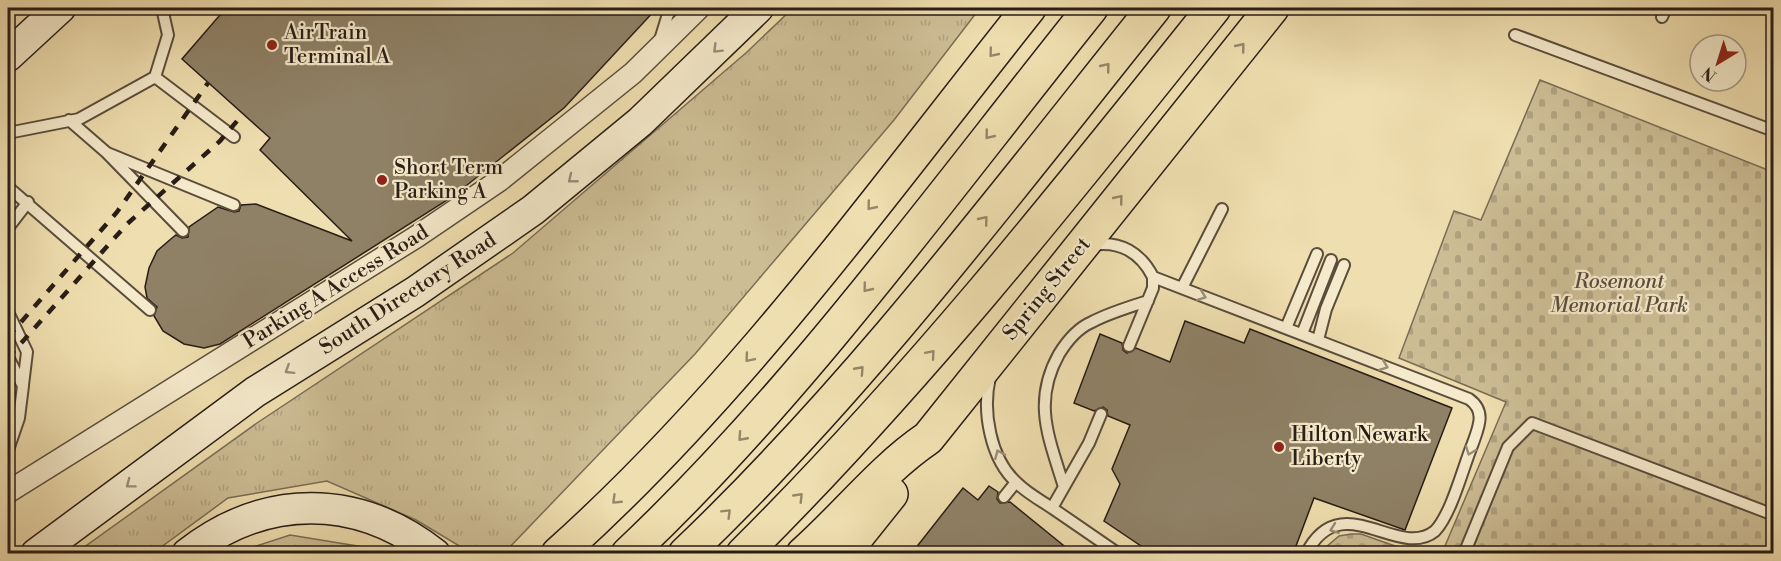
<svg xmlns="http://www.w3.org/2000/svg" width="1781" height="561" font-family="'Libre Bodoni',serif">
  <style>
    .grass { fill: url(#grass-tufts); stroke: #7a6d56; stroke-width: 1.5 }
    .cemetery { fill: url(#cemetery-stones); stroke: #7a6d56; stroke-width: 1.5 }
    .building { fill: #8f8166; stroke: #281d16; stroke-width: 1.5 }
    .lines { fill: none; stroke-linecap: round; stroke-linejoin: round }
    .lane-casing { stroke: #5a4d3c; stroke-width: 14 }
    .street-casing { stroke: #5a4d3c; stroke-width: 24 }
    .secondary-casing { stroke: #281d16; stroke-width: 33 }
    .primary-casing { stroke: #281d16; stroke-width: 36 }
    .highway-casing { stroke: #281d16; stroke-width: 36 }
    .lane { stroke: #f5eacb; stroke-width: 10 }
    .street { stroke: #f5eacb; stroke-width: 21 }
    .secondary { stroke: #f5eacb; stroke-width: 30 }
    .primary { stroke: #efdeaf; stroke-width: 33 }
    .highway { stroke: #efdeaf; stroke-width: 33 }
    .rail { stroke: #281d16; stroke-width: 4.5; stroke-dasharray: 10 10; stroke-linecap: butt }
    .oneway { stroke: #95876a }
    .oneway2 { stroke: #998e7a }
    .poi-dot { fill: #8f2418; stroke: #f5eacb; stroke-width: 2 }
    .labels { text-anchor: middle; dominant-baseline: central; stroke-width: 4.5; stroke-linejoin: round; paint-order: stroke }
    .poi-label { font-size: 21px; fill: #281d16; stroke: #f5eacb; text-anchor: start }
    .park-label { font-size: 21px; font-style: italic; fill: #5a4d3c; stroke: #f5eacb }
    .street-label { font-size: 21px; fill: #281d16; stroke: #f5eacb }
  </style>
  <defs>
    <pattern id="grass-tufts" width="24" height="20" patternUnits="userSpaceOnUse" patternTransform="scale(1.5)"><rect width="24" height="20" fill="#cdbd95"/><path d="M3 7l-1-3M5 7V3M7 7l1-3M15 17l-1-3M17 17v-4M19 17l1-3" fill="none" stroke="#b0a280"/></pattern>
    <pattern id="cemetery-stones" width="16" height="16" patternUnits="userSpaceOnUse" patternTransform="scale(1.5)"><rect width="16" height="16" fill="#cdbd95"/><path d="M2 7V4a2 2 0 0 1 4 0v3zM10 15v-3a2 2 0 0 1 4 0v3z" fill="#b0a280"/></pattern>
  </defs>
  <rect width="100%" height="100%" fill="#efdeaf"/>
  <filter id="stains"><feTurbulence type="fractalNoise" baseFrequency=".00333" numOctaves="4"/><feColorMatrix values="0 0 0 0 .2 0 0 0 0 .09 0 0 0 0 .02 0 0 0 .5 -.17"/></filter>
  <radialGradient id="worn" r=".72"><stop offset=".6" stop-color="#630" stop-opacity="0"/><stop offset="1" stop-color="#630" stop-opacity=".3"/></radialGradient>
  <path class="grass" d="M793,8H980L894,120L695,354L504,553H471L416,520L327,481L228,498L153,553H76L257,423L513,253L747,52Z
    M290,535L382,550L385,553H235Z"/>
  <path class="cemetery" d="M1540,80L1773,172V553H1442L1506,402L1399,358L1454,211L1481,220Z
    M1351,534H1361L1415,553L1318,554L1339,536Z"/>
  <path class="building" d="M226,8H657L564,108L452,197L220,344L204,348L184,344L163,331L154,316L157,307L147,298L145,287L149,268L157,251L172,238L176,235L182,238L188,237L189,227L218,207L234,212L239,211L241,205L256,204L352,241L260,150L270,138L182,59Z
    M1185,321L1244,343L1250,329L1452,408L1405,530L1314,498L1293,554H1153L1104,521L1120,484L1112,469L1130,425L1108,416L1107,410L1103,407L1094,411L1074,403L1100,334L1122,343L1123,350L1127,353L1136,348L1170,362Z
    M989,486L998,492L997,499L1000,503L1010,502L1074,554H911L963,488L978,500Z"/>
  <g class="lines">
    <defs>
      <path id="lane" d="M1662,17L1666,8
        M1515,35L1774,131
        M660,40L668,14L674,8
        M155,77L234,137
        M69,120L107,153
        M8,133L79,119L155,77L168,35L162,8
        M8,187L150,310
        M8,228L28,202
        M183,231L107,153L234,205
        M1092,245C1120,240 1141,253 1153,277L1469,399C1486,411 1479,426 1473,443C1463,467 1452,513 1435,531C1398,561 1341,485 1306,554
        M1182,288L1222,209
        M8,312L27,352L23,385
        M1286,328L1317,254
        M1302,334L1331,260
        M1318,340L1326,309L1344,265
        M1129,346L1153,288V277
        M8,357L23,386L19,418L8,450
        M990,377C982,411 990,459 1017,483C1027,493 1040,500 1052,508L1089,443L1101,414
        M1064,487C1049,438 1032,402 1059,354C1067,341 1078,328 1092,322C1109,313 1129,307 1148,301
        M1004,497L1016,482
        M1052,508L1119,554
        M1353,554H1360
        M1464,554L1508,447L1532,423L1774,515"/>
      <path id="street" d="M8,492L416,237L500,180L633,73L699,8"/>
      <path id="secondary" d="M8,56L60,8
        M36,554L255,392L415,292L533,210L640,122L758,8
        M187,554C265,493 357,493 435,554"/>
      <path id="primary" d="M803,554C846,516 881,470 928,438L1272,8
        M843,554L891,494"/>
      <path id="highway" d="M558,554C738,393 880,195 1029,8
        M628,554C799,393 944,191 1091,8
        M685,554C859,388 1004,195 1154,8
        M743,554C915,383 1063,197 1214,8"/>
    </defs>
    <use href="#lane" class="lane-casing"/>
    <use href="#street" class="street-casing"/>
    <use href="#secondary" class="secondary-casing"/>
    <use href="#primary" class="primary-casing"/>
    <use href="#highway" class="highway-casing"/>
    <use href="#lane" class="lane"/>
    <use href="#street" class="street"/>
    <use href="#secondary" class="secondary"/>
    <use href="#primary" class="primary"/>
    <use href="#highway" class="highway"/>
    <path class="rail" d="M8,337L117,212L208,83
      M8,358L127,224L220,141L243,114"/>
  </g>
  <defs><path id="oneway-chevron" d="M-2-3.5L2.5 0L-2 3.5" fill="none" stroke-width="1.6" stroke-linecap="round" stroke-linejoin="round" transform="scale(1.5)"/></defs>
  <g class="oneway">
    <use href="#oneway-chevron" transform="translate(1241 47) rotate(-51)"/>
    <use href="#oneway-chevron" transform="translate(993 53) rotate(129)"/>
    <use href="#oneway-chevron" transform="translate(1106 67) rotate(-51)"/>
    <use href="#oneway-chevron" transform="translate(989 135) rotate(129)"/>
    <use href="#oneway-chevron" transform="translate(1119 199) rotate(-51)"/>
    <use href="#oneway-chevron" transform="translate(871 206) rotate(129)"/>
    <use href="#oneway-chevron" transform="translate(984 220) rotate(-51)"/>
    <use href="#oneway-chevron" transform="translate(867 288) rotate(129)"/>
    <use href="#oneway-chevron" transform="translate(931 354) rotate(-49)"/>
    <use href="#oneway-chevron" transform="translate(749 358) rotate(130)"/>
    <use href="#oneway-chevron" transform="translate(860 370) rotate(-48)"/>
    <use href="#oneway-chevron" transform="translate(742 437) rotate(132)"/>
    <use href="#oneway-chevron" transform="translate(799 497) rotate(-46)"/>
    <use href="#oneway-chevron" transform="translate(616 500) rotate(136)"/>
    <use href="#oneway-chevron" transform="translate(727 513) rotate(-45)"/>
  </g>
  <g class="oneway2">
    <use href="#oneway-chevron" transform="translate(717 49) rotate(135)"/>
    <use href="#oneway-chevron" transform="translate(572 179) rotate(141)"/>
    <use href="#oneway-chevron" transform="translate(1202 296) rotate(21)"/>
    <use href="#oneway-chevron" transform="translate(1384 366) rotate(21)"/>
    <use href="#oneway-chevron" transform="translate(289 370) rotate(148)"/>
    <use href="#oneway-chevron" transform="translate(1470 451) rotate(111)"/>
    <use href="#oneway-chevron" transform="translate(999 454) rotate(-113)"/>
    <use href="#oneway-chevron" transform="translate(130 484) rotate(143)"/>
    <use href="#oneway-chevron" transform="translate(1334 529) rotate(160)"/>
  </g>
  <g class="poi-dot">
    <circle cx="272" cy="45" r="6"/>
    <circle cx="382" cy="180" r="6"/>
    <circle cx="1279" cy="447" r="6"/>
  </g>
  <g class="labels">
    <g class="poi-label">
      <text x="284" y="33">AirTrain<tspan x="284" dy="24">Terminal A</tspan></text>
      <text x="394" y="168">Short Term<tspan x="394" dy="24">Parking A</tspan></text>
      <text x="1291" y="435">Hilton Newark<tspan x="1291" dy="24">Liberty</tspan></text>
    </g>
    <g class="park-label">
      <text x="1619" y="282">Rosemont<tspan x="1619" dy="24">Memorial Park</tspan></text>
    </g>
    <g class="street-label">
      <text transform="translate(336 287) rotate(-32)">Parking A Access Road</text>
      <text transform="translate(1047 289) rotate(-51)">Spring Street</text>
      <text transform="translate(408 294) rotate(-33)">South Directory Road</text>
    </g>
  </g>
  <rect width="1781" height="561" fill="none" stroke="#efdeaf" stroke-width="30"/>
  <rect x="9" y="9" width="1763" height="543" fill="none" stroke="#281d16" stroke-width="3"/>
  <rect x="15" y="15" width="1751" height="531" fill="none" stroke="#281d16" stroke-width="1.5"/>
  <g transform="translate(1718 63) rotate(218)"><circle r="28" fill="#f5eacb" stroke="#a39883" stroke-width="1.5"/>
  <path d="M0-4.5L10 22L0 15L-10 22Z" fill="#8f2418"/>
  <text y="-9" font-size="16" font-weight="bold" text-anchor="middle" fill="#281d16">N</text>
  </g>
  <rect width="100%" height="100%" filter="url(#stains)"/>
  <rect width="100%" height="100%" fill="url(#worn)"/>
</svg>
